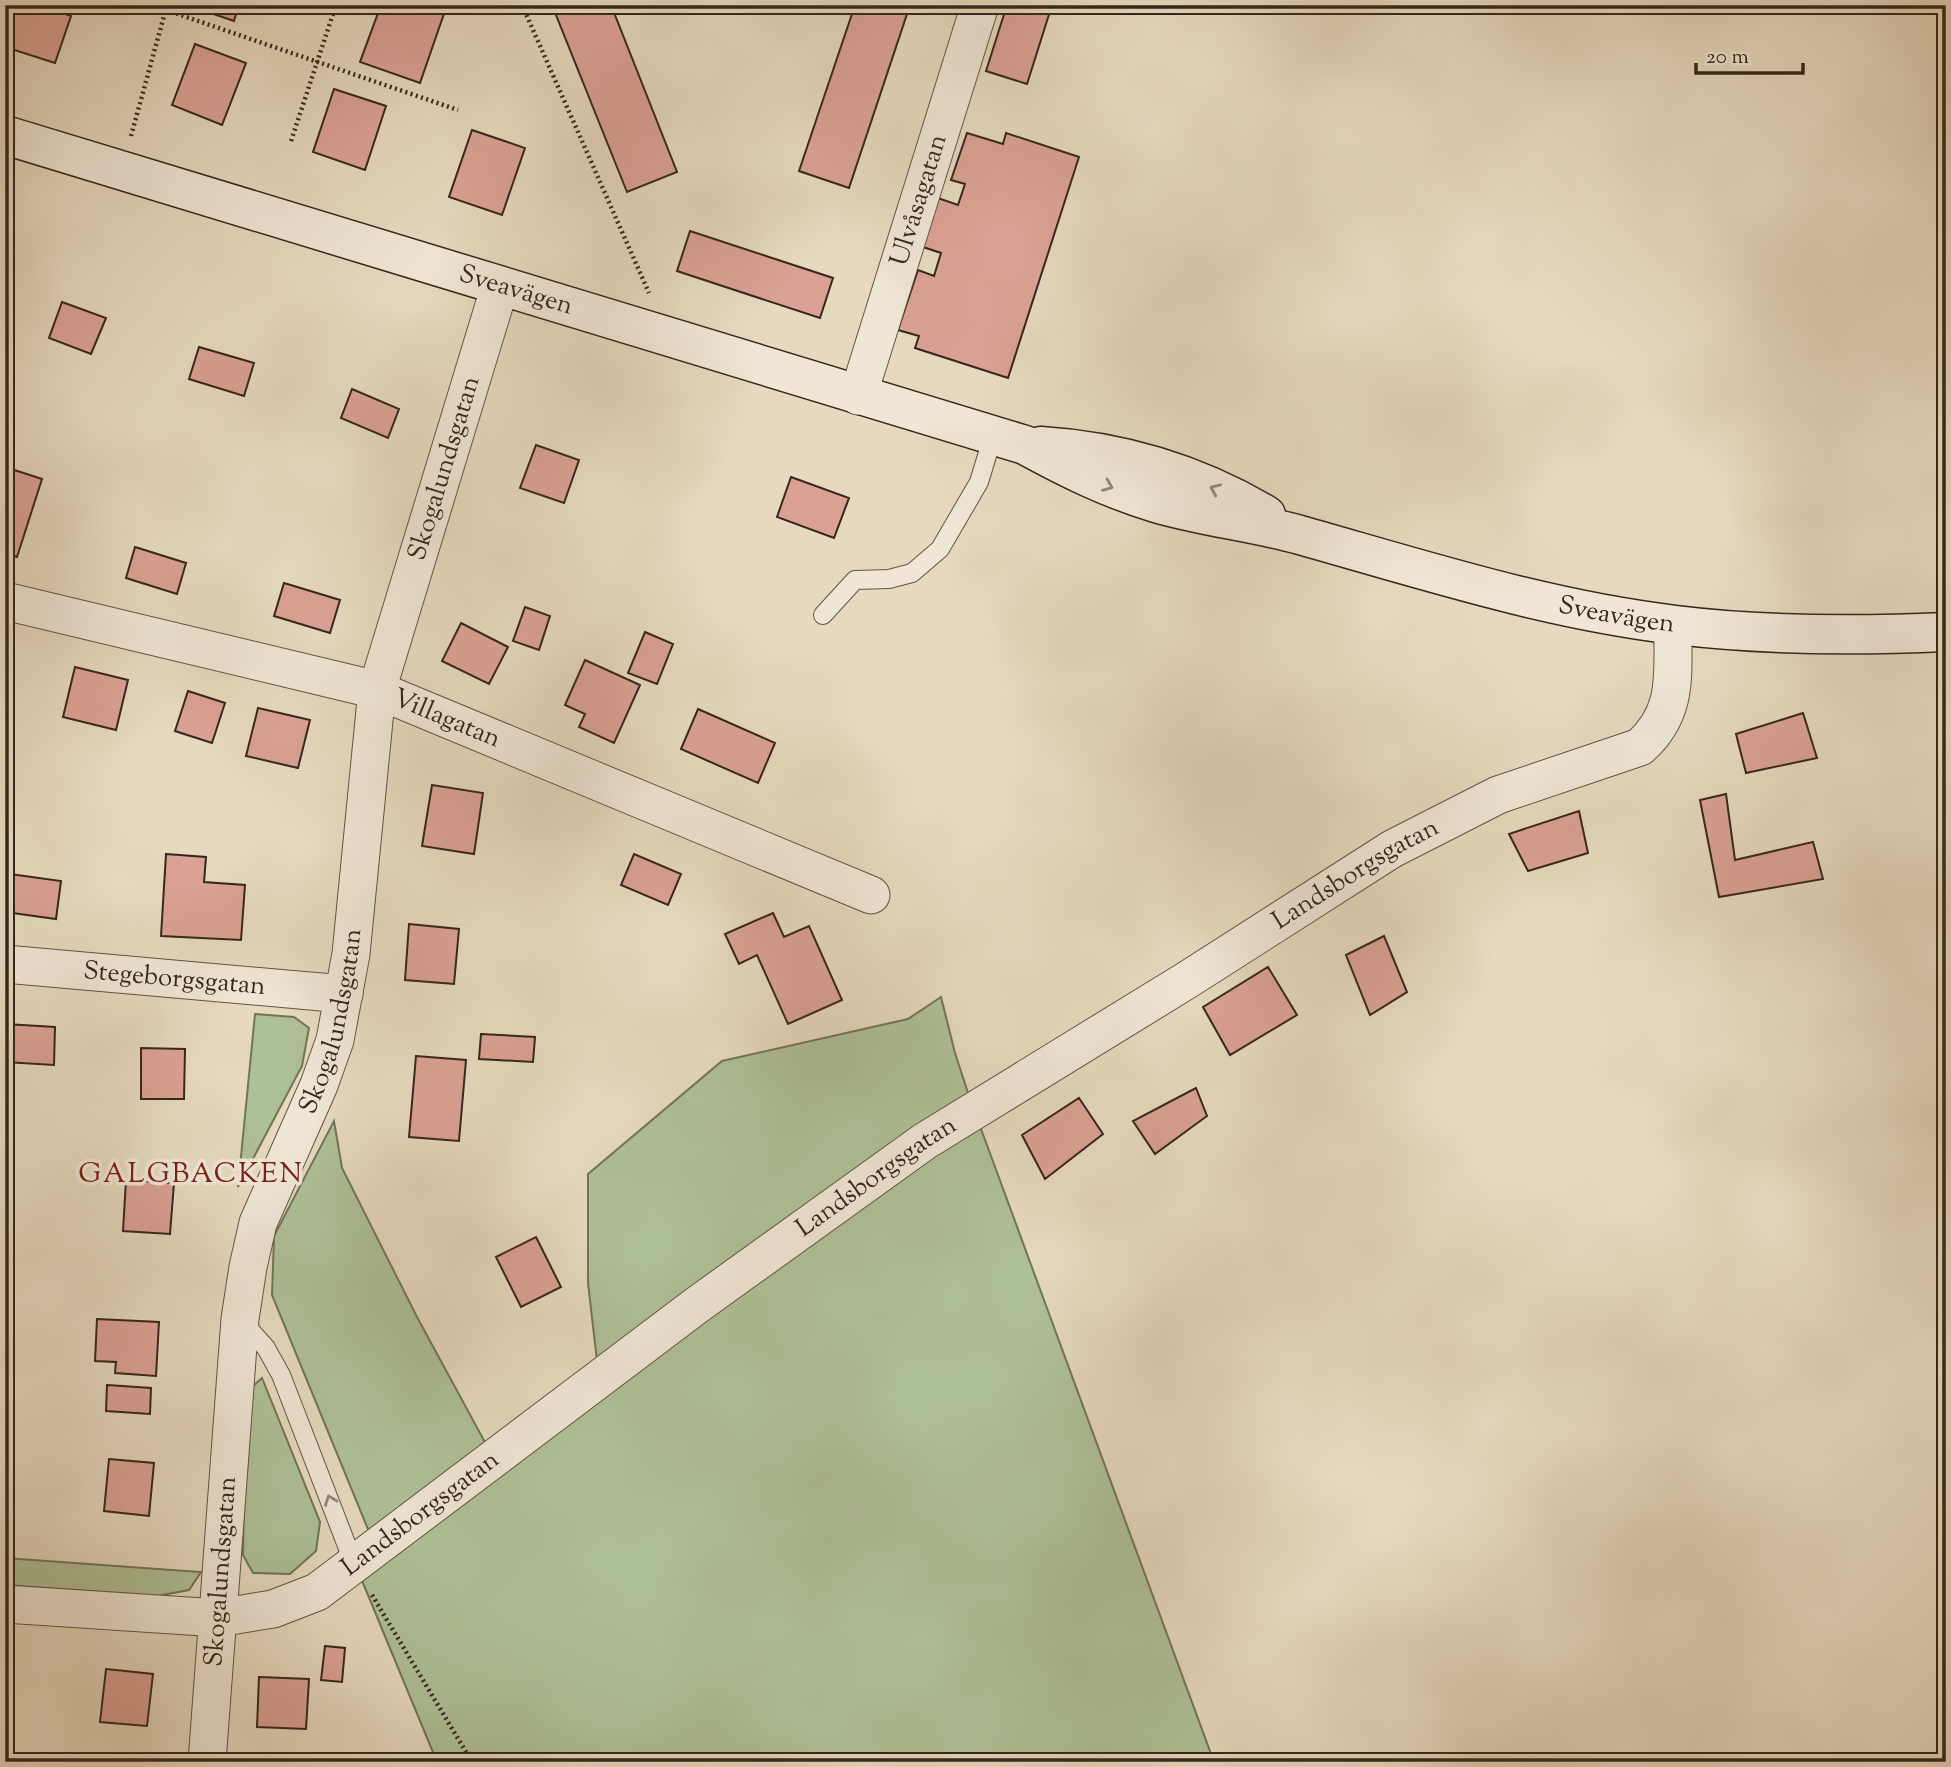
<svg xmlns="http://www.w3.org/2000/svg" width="1951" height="1767" font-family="'Sorts Mill Goudy',serif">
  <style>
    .green { fill: #aec096; stroke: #727459; stroke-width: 2 }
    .building { fill: #dba194; stroke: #35271c; stroke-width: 2 }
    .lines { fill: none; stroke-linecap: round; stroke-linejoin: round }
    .service-casing { stroke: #615444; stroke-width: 20 }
    .minor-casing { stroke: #615444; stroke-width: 39 }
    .secondary-casing { stroke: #35271c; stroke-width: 41 }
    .path { stroke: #35271c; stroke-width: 4.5; stroke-dasharray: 2 3.5; stroke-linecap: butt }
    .service { stroke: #efe6d5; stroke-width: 18 }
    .minor { stroke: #efe6d5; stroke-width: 37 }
    .secondary { stroke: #efe6d5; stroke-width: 38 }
    .oneway { stroke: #928678 }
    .labels { text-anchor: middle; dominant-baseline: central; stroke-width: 7; stroke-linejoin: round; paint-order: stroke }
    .street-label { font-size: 26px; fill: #35271c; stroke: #efe6d5 }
    .neighbourhood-label { font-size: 28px; letter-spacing: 2px; fill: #7a1f14; stroke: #efe6d5 }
  </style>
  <rect width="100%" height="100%" fill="#e6d9be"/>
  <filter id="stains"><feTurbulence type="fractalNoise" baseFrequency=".00286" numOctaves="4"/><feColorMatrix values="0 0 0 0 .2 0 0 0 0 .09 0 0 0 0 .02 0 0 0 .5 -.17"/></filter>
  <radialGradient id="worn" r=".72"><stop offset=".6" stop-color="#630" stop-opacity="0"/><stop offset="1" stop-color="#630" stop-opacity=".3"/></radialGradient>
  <path class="green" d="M941,997L955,1053L970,1099L1214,1762H437L351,1554L372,1539L272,1295L274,1236L334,1121L342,1168L417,1317L494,1459L597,1361L588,1283V1174L722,1061L908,1019Z
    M255,1014L294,1017L309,1028L302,1066L238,1187Z
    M262,1378L320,1522L316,1551L290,1574L253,1573L243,1555L245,1433L252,1387Z
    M5,1558L201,1572L189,1590L157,1596L5,1585Z"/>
  <path class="building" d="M5,5H40L71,16L55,63L5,47Z
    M187,5H239L234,21Z
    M381,5H447L420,83L360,62Z
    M552,5H611L677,172L627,192Z
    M855,5H910L849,188L799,171Z
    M1007,5H1052L1027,84L986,71Z
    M195,44L246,63L222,125L172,105Z
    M334,89L386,106L365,170L313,152Z
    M472,130L525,148L502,215L449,197Z
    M967,133L1003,144L1006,133L1079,157L1008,378L915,348L919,336L898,330L918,270L934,276L941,253L923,247L938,198L958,205L965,184L951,180Z
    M690,231L833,278L820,318L677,271Z
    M62,302L106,318L91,354L49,338Z
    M199,347L254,363L244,396L189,379Z
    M352,389L399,409L388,438L341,418Z
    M536,445L579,460L564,503L520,488Z
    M5,467L42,479L17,557L5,553Z
    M791,477L849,498L834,538L777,517Z
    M135,547L186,563L177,594L126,578Z
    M284,583L340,600L330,633L274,616Z
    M525,607L550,616L539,650L513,641Z
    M461,623L508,647L489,684L442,661Z
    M645,632L673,644L657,684L628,673Z
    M585,660L640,685L614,743L579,727L585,714L565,705Z
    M75,667L128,680L116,730L63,717Z
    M188,691L225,703L212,743L175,731Z
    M258,708L310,720L298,768L246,756Z
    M698,709L775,743L758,783L681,749Z
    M1803,713L1817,758L1746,773L1736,734Z
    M1946,754V778L1939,756Z
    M432,785L483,793L474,854L422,846Z
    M1726,794L1735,860L1813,842L1823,879L1719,897L1700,800Z
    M1579,811L1588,853L1528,871L1509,834Z
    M166,854L206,857L204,882L245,885L241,940L161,936Z
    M634,854L681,874L668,905L621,885Z
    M10,874L61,881L56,919L5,912Z
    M773,913L784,937L809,926L842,1000L788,1024L757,955L739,964L725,934Z
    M409,924L459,929L454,984L405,980Z
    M1384,936L1407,992L1370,1015L1346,955Z
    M1268,967L1297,1015L1230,1055L1203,1007Z
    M5,1024L55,1027L54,1065L5,1062Z
    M481,1034L535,1037L533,1062L479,1059Z
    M141,1048L185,1049L184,1099H141Z
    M416,1056L466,1060L459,1141L409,1137Z
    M1196,1088L1207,1116L1155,1154L1133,1121Z
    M1079,1098L1103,1134L1045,1179L1022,1135Z
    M126,1180L174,1183L170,1234L123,1231Z
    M536,1237L561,1287L521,1307L496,1257Z
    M97,1319L159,1322L156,1376L115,1373L116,1362L95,1361Z
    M107,1385L151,1388L150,1414L106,1411Z
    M109,1459L154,1463L149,1516L104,1511Z
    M325,1646L345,1648L342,1682L321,1680Z
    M106,1669L153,1674L147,1726L100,1722Z
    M259,1677L309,1679L306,1729L257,1727Z"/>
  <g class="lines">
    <defs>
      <path id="service" d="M823,615L855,580L889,579L912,573L940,549L979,482L993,436
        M242,1321L266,1348L281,1375L354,1564"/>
      <g id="minor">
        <path id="s1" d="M858,396L980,5"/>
        <path id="s2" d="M5,601L377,690L871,895"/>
        <path id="s3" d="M5,964L344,994"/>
        <path id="s4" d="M5,1604L218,1618L273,1609L317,1592L697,1305L925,1141L1187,980L1392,849L1498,795L1640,747C1680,711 1672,673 1673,625"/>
        <path id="s5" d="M207,1762L240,1319L248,1267L258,1223L319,1085L335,1040L351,954L377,690L500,286"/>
      </g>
      <g id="secondary">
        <path id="s6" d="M5,135L1025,445C1067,468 1109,489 1156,503C1203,517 1253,522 1300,535C1424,570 1548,610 1676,625C1766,636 1856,636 1946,632"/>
        <path d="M1041,446C1120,451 1197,474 1266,515"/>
      </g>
    </defs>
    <use href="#service" class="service-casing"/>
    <use href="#minor" class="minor-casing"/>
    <use href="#secondary" class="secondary-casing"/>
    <path class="path" d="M522,5L649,293
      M166,10L458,110
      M131,136L167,5
      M291,141L336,5
      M372,1595L472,1762"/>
    <use href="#service" class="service"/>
    <use href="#minor" class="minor"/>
    <use href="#secondary" class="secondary"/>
  </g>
  <defs><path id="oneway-chevron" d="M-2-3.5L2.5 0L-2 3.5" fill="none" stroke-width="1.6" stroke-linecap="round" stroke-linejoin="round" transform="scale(1.75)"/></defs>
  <g class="oneway">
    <use href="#oneway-chevron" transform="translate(1108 486) rotate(22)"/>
    <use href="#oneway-chevron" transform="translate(1215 489) rotate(-156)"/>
    <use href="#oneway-chevron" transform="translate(330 1500) rotate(-111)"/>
  </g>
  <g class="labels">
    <g class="street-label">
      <text stroke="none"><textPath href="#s1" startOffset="205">Ulvåsagatan</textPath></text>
      <text stroke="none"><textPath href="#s6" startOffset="534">Sveavägen</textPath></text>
      <text stroke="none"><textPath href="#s5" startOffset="1325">Skogalundsgatan</textPath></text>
      <text stroke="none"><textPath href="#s6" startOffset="1684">Sveavägen</textPath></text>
      <text stroke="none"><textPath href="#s2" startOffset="458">Villagatan</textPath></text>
      <text stroke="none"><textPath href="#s4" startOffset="1580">Landsborgsgatan</textPath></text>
      <text stroke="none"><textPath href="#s3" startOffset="170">Stegeborgsgatan</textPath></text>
      <text stroke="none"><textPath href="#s5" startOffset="758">Skogalundsgatan</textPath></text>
      <text stroke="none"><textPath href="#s4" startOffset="1013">Landsborgsgatan</textPath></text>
      <text stroke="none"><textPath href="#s4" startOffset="446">Landsborgsgatan</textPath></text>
      <text stroke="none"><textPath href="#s5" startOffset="191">Skogalundsgatan</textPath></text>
    </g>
    <g class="neighbourhood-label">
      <text x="191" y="1175">GALGBACKEN</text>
    </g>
  </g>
  <rect width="1951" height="1767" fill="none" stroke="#e6d9be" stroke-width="28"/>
  <rect x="7" y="7" width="1937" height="1753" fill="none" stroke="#35271c" stroke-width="3.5"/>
  <rect x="14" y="14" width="1923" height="1739" fill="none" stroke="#35271c" stroke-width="2"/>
  <path d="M1696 63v10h107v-10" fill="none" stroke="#35271c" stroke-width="3.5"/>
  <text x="1706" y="63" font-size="21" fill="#35271c" stroke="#efe6d5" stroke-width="5" paint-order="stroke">20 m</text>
  <rect width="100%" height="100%" filter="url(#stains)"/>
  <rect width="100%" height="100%" fill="url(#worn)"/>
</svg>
